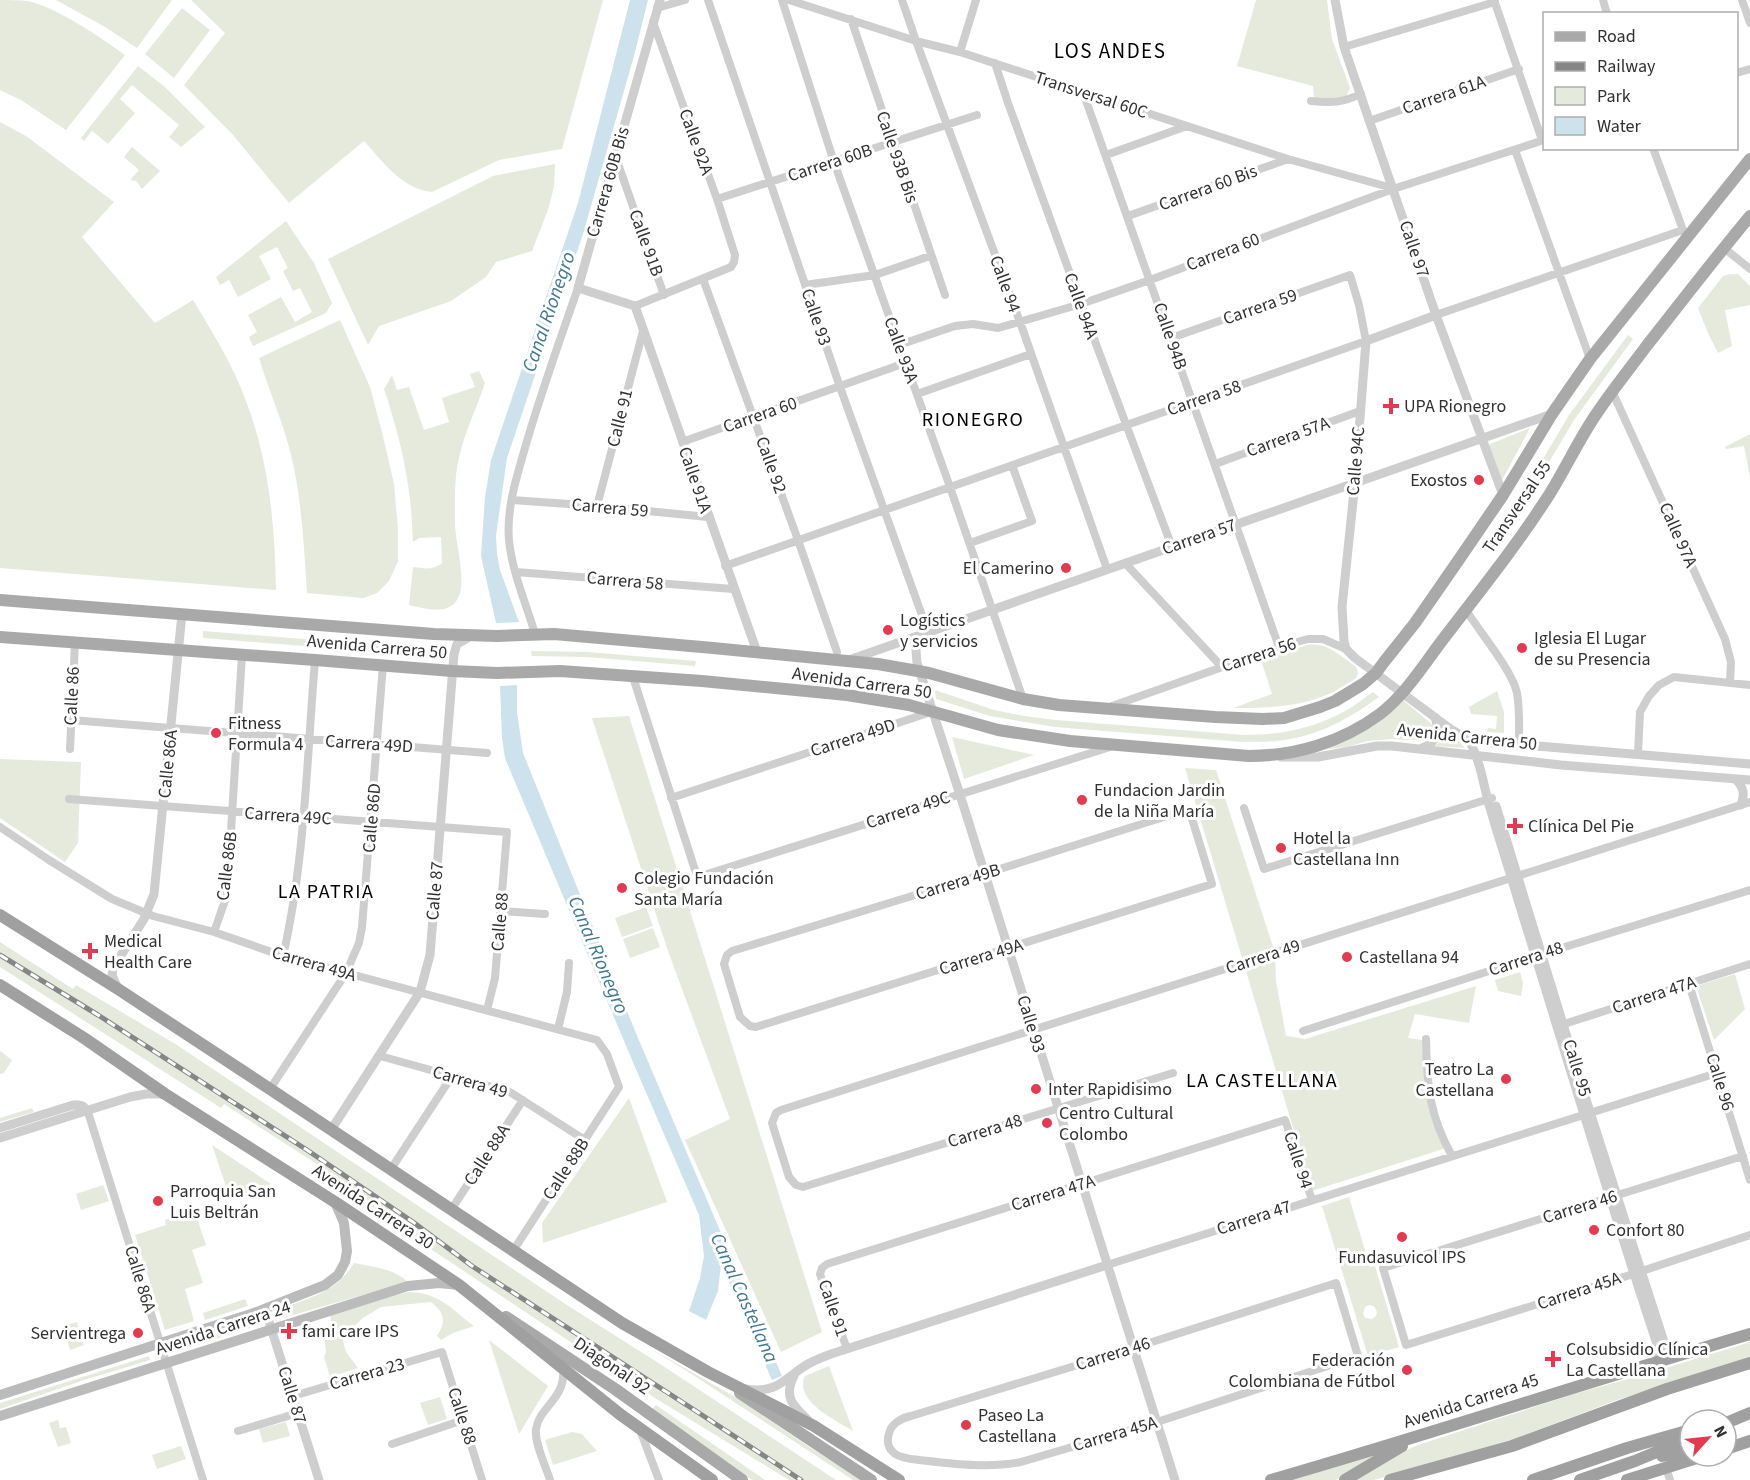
<svg xmlns="http://www.w3.org/2000/svg" width="1750" height="1480" font-family="'Source Sans 3',sans-serif">
  <style>
    .green { fill: #e5eadd; fill-rule: evenodd }
    .water { fill: #cde2ec }
    .lines { fill: none; stroke-linecap: round; stroke-linejoin: round }
    .minor { stroke: #cecece; stroke-width: 8 }
    .tertiary { stroke: #cecece; stroke-width: 9 }
    .secondary { stroke: #bbb; stroke-width: 10 }
    .primary { stroke: #a9a9a9; stroke-width: 12 }
    .trunk { stroke: #a0a0a0; stroke-width: 12 }
    .rail-casing { stroke: #868686; stroke-width: 5 }
    .rail { stroke: #fff; stroke-width: 3; stroke-dasharray: 9; stroke-linecap: butt }
    .poi-dot { fill: #e13a51; stroke: #fff; stroke-width: 2 }
    .labels { text-anchor: middle; dominant-baseline: central; stroke-width: 6; stroke-linejoin: round; paint-order: stroke }
    .street-label { font-size: 18px; fill: #313131; stroke: #fff }
    .poi-label { font-size: 18px; fill: #313131; stroke: #fff; text-anchor: start }
    .water-label { font-size: 20px; font-style: italic; fill: #407892; stroke: #fff }
    .neighbourhood-label { font-size: 20px; letter-spacing: 1.5px; fill: #000; stroke: #fff }
    .quarter-label { font-size: 21px; letter-spacing: 1.5px; fill: #000; stroke: #fff }
  </style>
  <rect width="100%" height="100%" fill="#fff"/>
  <path class="green" d="M0,0C9,0 19,0 28,1C58,8 100,37 125,55L66,130L21,100L0,90Z
    M56,0H172L137,48L105,27Z
    M191,0H603L562,149L499,160L432,192C402,189 383,162 364,141L289,203L233,135L184,85L225,33Z
    M1256,0H1327L1332,39L1350,88L1346,97L1329,99L1314,98L1313,86L1237,66Z
    M182,8L210,30L174,78L145,54Z
    M138,66L165,87L205,127L181,147L169,137L179,125L132,85L120,99L135,113L108,144L92,131L84,141L81,138Z
    M0,122L26,136L114,202L82,237L155,323L193,300C213,333 233,365 246,401C269,461 275,526 276,590L0,568Z
    M132,147L160,171L142,189L136,181L130,180L139,170L124,157Z
    M555,164L554,187L548,210L532,251L496,262L486,277L451,301L379,326L368,345L328,259L493,176Z
    M286,221L314,263L332,303L326,313L253,346L249,337L257,332L248,315L281,297L295,322L312,312L300,288L293,291L283,271L288,268L277,247L259,256L271,279L238,297L229,280L220,285L216,277Z
    M1730,274H1738L1750,286V305L1725,310L1732,346L1718,353L1708,333L1698,308L1723,276Z
    M340,320L370,387L383,436L394,484L398,529V561L389,581L377,593L363,598L307,593C304,548 302,502 292,459C284,423 269,392 259,358Z
    M1628,335L1633,339L1574,420L1539,479L1501,538L1496,534L1521,496L1569,415Z
    M479,371L485,383C477,407 464,434 459,458C454,478 455,502 455,523C455,542 468,584 457,600C447,616 424,608 409,605L413,567C425,568 431,571 442,563L441,537L419,538L413,542C412,528 412,514 410,500C406,462 396,425 384,389L392,375L397,390L409,387L424,430L449,422L442,398L475,387L470,374Z
    M1530,428L1501,482L1488,445Z
    M1750,434V477L1744,446L1726,449L1725,447Z
    M203,631L426,649V656L203,638Z
    M1307,645C1321,643 1330,648 1341,656C1346,660 1357,665 1358,672C1358,679 1350,682 1345,685C1312,707 1271,708 1233,708L1272,694L1261,660Z
    M531,651L588,652L696,661L695,666L587,657L532,656Z
    M935,690L994,710L1024,716L1056,720L1244,735C1279,735 1313,729 1345,711C1355,706 1364,698 1373,692L1379,697C1354,715 1326,732 1295,738C1278,742 1260,742 1243,742L1055,727L990,716L936,699Z
    M1497,691L1504,712V733L1487,732L1488,728L1496,729L1497,716L1471,714L1469,707Z
    M1403,700L1434,726L1435,732L1428,741L1392,739L1368,741L1347,747L1319,750Z
    M629,716L822,1332L781,1352L685,1140L730,1119L668,951L592,718Z
    M1443,730L1458,740L1465,748L1433,746C1441,744 1442,737 1443,730Z
    M952,737L1034,755L964,779Z
    M0,759L81,762L78,843L65,862L0,818Z
    M1185,768L1216,770L1275,953L1276,981L1286,1036L1305,1039L1476,986L1469,1023L1415,1014L1408,1038L1422,1040C1425,1077 1426,1115 1446,1148L1312,1191Z
    M646,907L653,926L622,937L615,918Z
    M653,928L660,947L630,958L623,939Z
    M0,942L73,989L76,985L177,1045L570,1307L657,1362L836,1480H789L655,1398L399,1228L369,1204L323,1175L326,1170L224,1104L221,1108L0,967Z
    M1520,972L1523,983L1521,996L1498,991L1495,980Z
    M1735,974L1745,1009L1714,1040L1696,986Z
    M0,1051L12,1060L4,1073L0,1074Z
    M629,1098L667,1202L543,1243L542,1223Z
    M32,1108L34,1112L0,1122V1118Z
    M212,1145L271,1184L230,1198Z
    M103,1185L109,1201L81,1210L76,1194Z
    M1349,1197L1370,1267L1375,1266L1399,1347L1368,1356L1322,1206ZM1369,1305L1374,1306L1377,1312L1376,1316L1372,1319L1365,1318L1363,1314L1365,1307Z
    M193,1206L206,1245L192,1250L203,1283L185,1289L194,1321L165,1330L135,1235L166,1225L165,1220L177,1216L176,1212Z
    M354,1263C373,1267 393,1268 408,1282L286,1317L283,1308C311,1297 337,1292 354,1263Z
    M409,1292C440,1293 450,1308 474,1326L453,1333L441,1340L437,1336C447,1321 444,1312 431,1302L381,1307L363,1318L342,1337L346,1352L358,1368L330,1377L324,1357L326,1352L324,1333L332,1326L330,1315L379,1299Z
    M245,1299L248,1306L205,1320L203,1313Z
    M77,1322L84,1345L70,1350L63,1326Z
    M249,1325L250,1328L182,1350L180,1347Z
    M489,1340L548,1386L519,1434Z
    M1750,1342V1357L1614,1401L1520,1437L1374,1480H1355L1402,1452L1418,1445L1574,1394L1653,1372Z
    M646,1346L737,1398L809,1447L863,1480H853L690,1373Z
    M149,1356L150,1360L81,1381L0,1409V1403Z
    M829,1366L853,1431C837,1421 793,1401 805,1376Z
    M440,1397L447,1419L428,1425L420,1403Z
    M656,1405L765,1480H752L740,1472L652,1409Z
    M58,1420L60,1428L66,1427L71,1443L58,1447L49,1423Z
    M286,1422L290,1436L263,1443L259,1429Z
    M572,1432L582,1434L597,1451L553,1465L545,1440Z
    M181,1446L186,1459L157,1469L152,1455Z
    M1382,1452L1336,1480H1293Z"/>
  <path class="water" d="M630,0H648L634,56L583,234L507,458L496,536L497,554L500,570L519,622L496,623L481,556L485,497L491,460L578,203Z
    M517,685V712L523,753L635,1031L782,1376L772,1380L721,1264L718,1291L706,1320L689,1311L700,1278L704,1256L699,1215L632,1060L505,758L502,738L500,686Z"/>
  <g class="lines">
    <path class="minor" d="M708,0L840,387L928,632
      M782,0L834,162L950,487L1023,699
      M789,0L916,41L960,52L1288,159L1392,188
      M902,0L916,41L1020,322L1107,569
      M1494,0L1542,140
      M1603,0L1607,14
      M1742,0L1750,23
      M657,8L685,0
      M851,19L945,295
      M1344,47L1495,2
      M960,52L976,0
      M995,63L1008,103L1081,304L1172,547
      M1736,73L1750,69
      M1083,92L1279,647
      M1311,101C1331,103 1342,103 1361,94
      M1369,121L1519,69
      M1653,148L1683,230L1687,233
      M1515,150L1590,359
      M1106,155L1187,126
      M616,158L664,295
      M717,199L977,115
      M1128,216L1288,159
      M1724,248L1750,269
      M703,279L798,540L837,652
      M805,285L875,275L930,256
      M635,306L731,267L734,262L735,255L717,199L653,22
      M1436,315L1683,230
      M899,345L955,326L973,324L998,328L1081,304L1150,280L1393,189L1544,140
      M1612,391L1725,639L1731,662L1730,683
      M917,394L1031,354
      M682,442L905,363
      M1215,464L1360,411
      M512,500L597,506L708,517
      M597,506L643,331
      M970,543L1032,521L1012,465
      M1125,563L1222,667
      M725,566L1366,341L1359,305L1350,275L1171,338
      M516,572L733,589
      M1466,610C1479,631 1512,670 1517,693C1520,710 1519,727 1519,744
      M535,634C526,603 512,572 509,540C506,507 518,473 527,441C542,390 560,339 578,288
      M633,677L694,867L696,872L704,875L1110,747
      M1112,706L1279,647L1308,639H1323L1346,649
      M71,720L487,753
      M70,749L75,642
      M1638,754L1640,712L1649,696L1659,685L1674,677L1750,685
      M671,798L931,712
      M69,799L507,832L495,978L487,1010
      M1244,808L1264,869L1492,798
      M1189,809L1212,884L756,1027L750,1026L740,1017L724,964L727,955L732,951L984,874Z
      M0,827L49,860L112,899L153,916L214,932L283,956L597,1040L607,1054L619,1087L513,1251
      M500,911L545,914
      M214,932L227,895L242,655
      M283,956C305,861 307,757 315,660
      M1689,984L1750,1180
      M1558,1026L1750,964
      M558,1029L567,992L569,963
      M1303,1031L1542,954L1750,890
      M1426,1039C1427,1085 1429,1115 1452,1156
      M380,1056L510,1092L585,1140
      M1173,1073L803,1187L796,1185L789,1177L772,1123L776,1113L781,1110L1750,802
      M270,1089L346,973L359,943L362,927L383,665
      M88,1112L203,1480
      M1743,1156L1383,1268L1406,1345L1609,1282L1750,1235
      M391,1169L452,1076
      M451,1210L523,1100
      M1107,1265L1717,1073
      M1336,1283L1358,1356L1157,1422L1021,1462C985,1469 948,1463 911,1459C906,1458 897,1457 893,1452C884,1444 888,1428 897,1422C901,1419 906,1417 911,1416L1127,1350Z
      M847,1349L820,1274L822,1268L827,1264L1285,1120L1312,1200
      M293,1396L442,1352L482,1480
      M640,1430L659,1480
      M238,1431L298,1413
      M392,1444L463,1420
      M1666,1468L1670,1480
      M550,1480C546,1467 534,1442 536,1429C539,1407 566,1399 563,1369"/>
    <path class="tertiary" d="M660,0L578,288L635,306L757,652
      M1335,0L1344,47L1436,315L1503,495
      M1436,315L1366,341L1355,482L1342,607L1344,641L1346,649L1355,658L1452,730L1468,739L1478,741L1750,764
      M915,637L917,663L962,801L1175,1480
      M849,660L1552,414
      M1468,739C1481,760 1483,785 1490,808C1499,839 1509,869 1518,900C1564,1048 1608,1197 1657,1344L1659,1353L1658,1361
      M1422,748C1437,743 1440,731 1435,717
      M1281,757H1318L1377,746H1392L1561,765L1750,780
      M1735,779C1744,787 1745,794 1741,805
      M1496,806L1590,1112L1664,1342L1667,1351L1674,1357
      M118,989L112,975L113,968L144,919L154,894L182,614
      M0,1128L73,1105C81,1104 84,1106 88,1112
      M331,1130L420,992L430,955L454,654L457,644L469,637
      M0,1138L130,1097L146,1094H165
      M265,1309L319,1480
      M794,1376C783,1397 793,1406 808,1420
      M746,1389C779,1394 784,1378 808,1364C815,1360 823,1357 831,1354L1107,1265"/>
    <path class="secondary" d="M0,1395L254,1313L325,1285L338,1275L345,1262L347,1251L344,1223L335,1202
      M0,1416L408,1286L439,1283L459,1285"/>
    <path class="primary" d="M0,600L434,634L497,636L554,634L713,648L878,664L929,673L1023,699L1059,705L1215,717L1263,719L1284,718L1320,707L1335,701L1363,684L1376,673L1384,662L1415,623L1460,558L1503,495L1552,414L1590,359L1750,159
      M0,637L315,660L452,671L497,673L560,671L702,681L847,695L909,705L998,730L1070,741L1249,756C1296,756 1342,742 1380,714C1406,694 1424,664 1444,638C1480,591 1517,545 1549,495C1566,468 1579,439 1597,413C1613,389 1631,367 1648,344C1682,301 1715,258 1750,216
      M506,1317L615,1389L742,1480
      M740,1393L871,1480"/>
    <path class="trunk" d="M0,915L118,989L270,1089L622,1323L708,1372L814,1426L899,1480
      M0,985L84,1038L165,1094L335,1202L459,1285L621,1415L712,1480
      M1726,1423L1750,1413
      M1726,1449L1750,1441
      M1662,1456L1690,1450
      M1271,1480C1431,1434 1590,1381 1750,1334
      M1345,1480L1402,1446
      M1390,1480L1512,1446L1667,1389L1750,1363
      M1533,1480L1627,1448L1690,1430
      M1580,1480L1635,1461L1690,1438
      M1627,1480L1703,1456"/>
    <defs>
      <path id="rail" d="M0,955L98,1015L307,1150L413,1222L472,1266L699,1413L801,1480"/>
    </defs>
    <use href="#rail" class="rail-casing"/>
    <use href="#rail" class="rail"/>
  </g>
  <g class="poi-dot">
    <path d="M1388 397h6v6h6v6h-6v6h-6v-6h-6v-6h6z"/>
    <circle cx="1479" cy="480" r="6"/>
    <circle cx="1066" cy="568" r="6"/>
    <circle cx="888" cy="630" r="6"/>
    <circle cx="1522" cy="648" r="6"/>
    <circle cx="216" cy="733" r="6"/>
    <circle cx="1082" cy="800" r="6"/>
    <path d="M1512 817h6v6h6v6h-6v6h-6v-6h-6v-6h6z"/>
    <circle cx="1281" cy="848" r="6"/>
    <circle cx="622" cy="888" r="6"/>
    <path d="M87 942h6v6h6v6h-6v6h-6v-6h-6v-6h6z"/>
    <circle cx="1347" cy="957" r="6"/>
    <circle cx="1506" cy="1079" r="6"/>
    <circle cx="1036" cy="1089" r="6"/>
    <circle cx="1047" cy="1123" r="6"/>
    <circle cx="158" cy="1201" r="6"/>
    <circle cx="1594" cy="1230" r="6"/>
    <circle cx="1402" cy="1237" r="6"/>
    <path d="M286 1322h6v6h6v6h-6v6h-6v-6h-6v-6h6z"/>
    <circle cx="138" cy="1333" r="6"/>
    <path d="M1550 1350h6v6h6v6h-6v6h-6v-6h-6v-6h6z"/>
    <circle cx="1407" cy="1370" r="6"/>
    <circle cx="966" cy="1425" r="6"/>
  </g>
  <g class="labels">
    <g class="street-label">
      <text transform="translate(1091 95) rotate(18)">Transversal 60C</text>
      <text transform="translate(1444 95) rotate(-19)">Carrera 61A</text>
      <text transform="translate(696 142) rotate(70)">Calle 92A</text>
      <text transform="translate(897 157) rotate(71)">Calle 93B Bis</text>
      <text transform="translate(830 163) rotate(-18)">Carrera 60B</text>
      <text transform="translate(608 182) rotate(-74)">Carrera 60B Bis</text>
      <text transform="translate(1208 188) rotate(-20)">Carrera 60 Bis</text>
      <text transform="translate(646 243) rotate(70)">Calle 91B</text>
      <text transform="translate(1414 249) rotate(71)">Calle 97</text>
      <text transform="translate(1223 252) rotate(-21)">Carrera 60</text>
      <text transform="translate(1005 284) rotate(70)">Calle 94</text>
      <text transform="translate(1081 306) rotate(70)">Calle 94A</text>
      <text transform="translate(1260 307) rotate(-19)">Carrera 59</text>
      <text transform="translate(816 317) rotate(71)">Calle 93</text>
      <text transform="translate(1170 336) rotate(71)">Calle 94B</text>
      <text transform="translate(901 350) rotate(70)">Calle 93A</text>
      <text transform="translate(1204 398) rotate(-19)">Carrera 58</text>
      <text transform="translate(760 415) rotate(-19)">Carrera 60</text>
      <text transform="translate(620 418) rotate(-76)">Calle 91</text>
      <text transform="translate(1288 437) rotate(-20)">Carrera 57A</text>
      <text transform="translate(1356 461) rotate(-85)">Calle 94C</text>
      <text transform="translate(771 465) rotate(70)">Calle 92</text>
      <text transform="translate(695 480) rotate(71)">Calle 91A</text>
      <text transform="translate(1517 507) rotate(-56)">Transversal 55</text>
      <text transform="translate(610 508) rotate(5)">Carrera 59</text>
      <text transform="translate(1678 535) rotate(66)">Calle 97A</text>
      <text transform="translate(1199 537) rotate(-19)">Carrera 57</text>
      <text transform="translate(625 581) rotate(5)">Carrera 58</text>
      <text transform="translate(377 647) rotate(5)">Avenida Carrera 50</text>
      <text transform="translate(1259 655) rotate(-18)">Carrera 56</text>
      <text transform="translate(862 683) rotate(8)">Avenida Carrera 50</text>
      <text transform="translate(72 696) rotate(-87)">Calle 86</text>
      <text transform="translate(1467 737) rotate(6)">Avenida Carrera 50</text>
      <text transform="translate(853 738) rotate(-18)">Carrera 49D</text>
      <text transform="translate(369 744) rotate(4)">Carrera 49D</text>
      <text transform="translate(168 764) rotate(-84)">Calle 86A</text>
      <text transform="translate(908 810) rotate(-18)">Carrera 49C</text>
      <text transform="translate(288 816) rotate(4)">Carrera 49C</text>
      <text transform="translate(372 818) rotate(-85)">Calle 86D</text>
      <text transform="translate(227 866) rotate(-83)">Calle 86B</text>
      <text transform="translate(958 882) rotate(-17)">Carrera 49B</text>
      <text transform="translate(435 891) rotate(-85)">Calle 87</text>
      <text transform="translate(500 922) rotate(-85)">Calle 88</text>
      <text transform="translate(981 957) rotate(-17)">Carrera 49A</text>
      <text transform="translate(1263 957) rotate(-18)">Carrera 49</text>
      <text transform="translate(1526 959) rotate(-18)">Carrera 48</text>
      <text transform="translate(314 964) rotate(16)">Carrera 49A</text>
      <text transform="translate(1654 995) rotate(-18)">Carrera 47A</text>
      <text transform="translate(1031 1024) rotate(73)">Calle 93</text>
      <text transform="translate(1577 1068) rotate(73)">Calle 95</text>
      <text transform="translate(470 1082) rotate(16)">Carrera 49</text>
      <text transform="translate(1720 1082) rotate(73)">Calle 96</text>
      <text transform="translate(985 1131) rotate(-17)">Carrera 48</text>
      <text transform="translate(487 1155) rotate(-57)">Calle 88A</text>
      <text transform="translate(1298 1160) rotate(72)">Calle 94</text>
      <text transform="translate(566 1169) rotate(-57)">Calle 88B</text>
      <text transform="translate(1053 1193) rotate(-17)">Carrera 47A</text>
      <text transform="translate(373 1207) rotate(33)">Avenida Carrera 30</text>
      <text transform="translate(1580 1207) rotate(-17)">Carrera 46</text>
      <text transform="translate(1254 1218) rotate(-18)">Carrera 47</text>
      <text transform="translate(140 1279) rotate(73)">Calle 86A</text>
      <text transform="translate(1579 1291) rotate(-18)">Carrera 45A</text>
      <text transform="translate(833 1308) rotate(71)">Calle 91</text>
      <text transform="translate(223 1328) rotate(-18)">Avenida Carrera 24</text>
      <text transform="translate(1113 1354) rotate(-17)">Carrera 46</text>
      <text transform="translate(612 1366) rotate(34)">Diagonal 92</text>
      <text transform="translate(367 1374) rotate(-16)">Carrera 23</text>
      <text transform="translate(292 1395) rotate(73)">Calle 87</text>
      <text transform="translate(1471 1401) rotate(-18)">Avenida Carrera 45</text>
      <text transform="translate(462 1416) rotate(72)">Calle 88</text>
      <text transform="translate(1115 1434) rotate(-16)">Carrera 45A</text>
    </g>
    <g class="poi-label">
      <text x="1404" y="406">UPA Rionegro</text>
      <text x="1467" y="480" text-anchor="end">Exostos</text>
      <text x="1054" y="568" text-anchor="end">El Camerino</text>
      <text x="900" y="620">Logístics<tspan x="900" dy="21">y servicios</tspan></text>
      <text x="1534" y="638">Iglesia El Lugar<tspan x="1534" dy="21">de su Presencia</tspan></text>
      <text x="228" y="723">Fitness<tspan x="228" dy="21">Formula 4</tspan></text>
      <text x="1094" y="790">Fundacion Jardin<tspan x="1094" dy="21">de la Niña María</tspan></text>
      <text x="1528" y="826">Clínica Del Pie</text>
      <text x="1293" y="838">Hotel la<tspan x="1293" dy="21">Castellana Inn</tspan></text>
      <text x="634" y="878">Colegio Fundación<tspan x="634" dy="21">Santa María</tspan></text>
      <text x="104" y="941">Medical<tspan x="104" dy="21">Health Care</tspan></text>
      <text x="1359" y="957">Castellana 94</text>
      <text x="1494" y="1069" text-anchor="end">Teatro La<tspan x="1494" dy="21">Castellana</tspan></text>
      <text x="1048" y="1089">Inter Rapidisimo</text>
      <text x="1059" y="1113">Centro Cultural<tspan x="1059" dy="21">Colombo</tspan></text>
      <text x="170" y="1191">Parroquia San<tspan x="170" dy="21">Luis Beltrán</tspan></text>
      <text x="1606" y="1230">Confort 80</text>
      <text x="1402" y="1257" text-anchor="middle">Fundasuvicol IPS</text>
      <text x="302" y="1331">fami care IPS</text>
      <text x="126" y="1333" text-anchor="end">Servientrega</text>
      <text x="1566" y="1349">Colsubsidio Clínica<tspan x="1566" dy="21">La Castellana</tspan></text>
      <text x="1395" y="1360" text-anchor="end">Federación<tspan x="1395" dy="21">Colombiana de Fútbol</tspan></text>
      <text x="978" y="1415">Paseo La<tspan x="978" dy="21">Castellana</tspan></text>
    </g>
    <g class="water-label">
      <text transform="translate(549 312) rotate(-71)">Canal Rionegro</text>
      <text transform="translate(598 955) rotate(67)">Canal Rionegro</text>
      <text transform="translate(744 1298) rotate(66)">Canal Castellana</text>
    </g>
    <g class="neighbourhood-label">
      <text x="973" y="420">RIONEGRO</text>
      <text x="326" y="892">LA PATRIA</text>
      <text x="1262" y="1081">LA CASTELLANA</text>
    </g>
    <g class="quarter-label">
      <text x="1110" y="51">LOS ANDES</text>
    </g>
  </g>
  <rect x="1543" y="12" width="195" height="138" fill="#ffffff" stroke="#adadad" stroke-width="1.5"/>
  <rect x="1555" y="32" width="30" height="9" fill="#a9a9a9" stroke="#adadad" stroke-width="1.5"/>
  <text x="1597" y="42" font-size="18" fill="#313131">Road</text>
  <rect x="1555" y="62" width="30" height="9" fill="#868686" stroke="#adadad" stroke-width="1.5"/>
  <text x="1597" y="72" font-size="18" fill="#313131">Railway</text>
  <rect x="1555" y="87" width="30" height="18" fill="#e5eadd" stroke="#adadad" stroke-width="1.5"/>
  <text x="1597" y="102" font-size="18" fill="#313131">Park</text>
  <rect x="1555" y="117" width="30" height="18" fill="#cde2ec" stroke="#adadad" stroke-width="1.5"/>
  <text x="1597" y="132" font-size="18" fill="#313131">Water</text>
  <g transform="translate(1708 1438) rotate(63)"><circle r="28" fill="#ffffff" stroke="#adadad" stroke-width="1.5"/>
  <path d="M0-4.5L10 22L0 15L-10 22Z" fill="#e13a51"/>
  <text y="-9" font-size="16" font-weight="bold" text-anchor="middle" fill="#313131">N</text>
  </g>
</svg>
